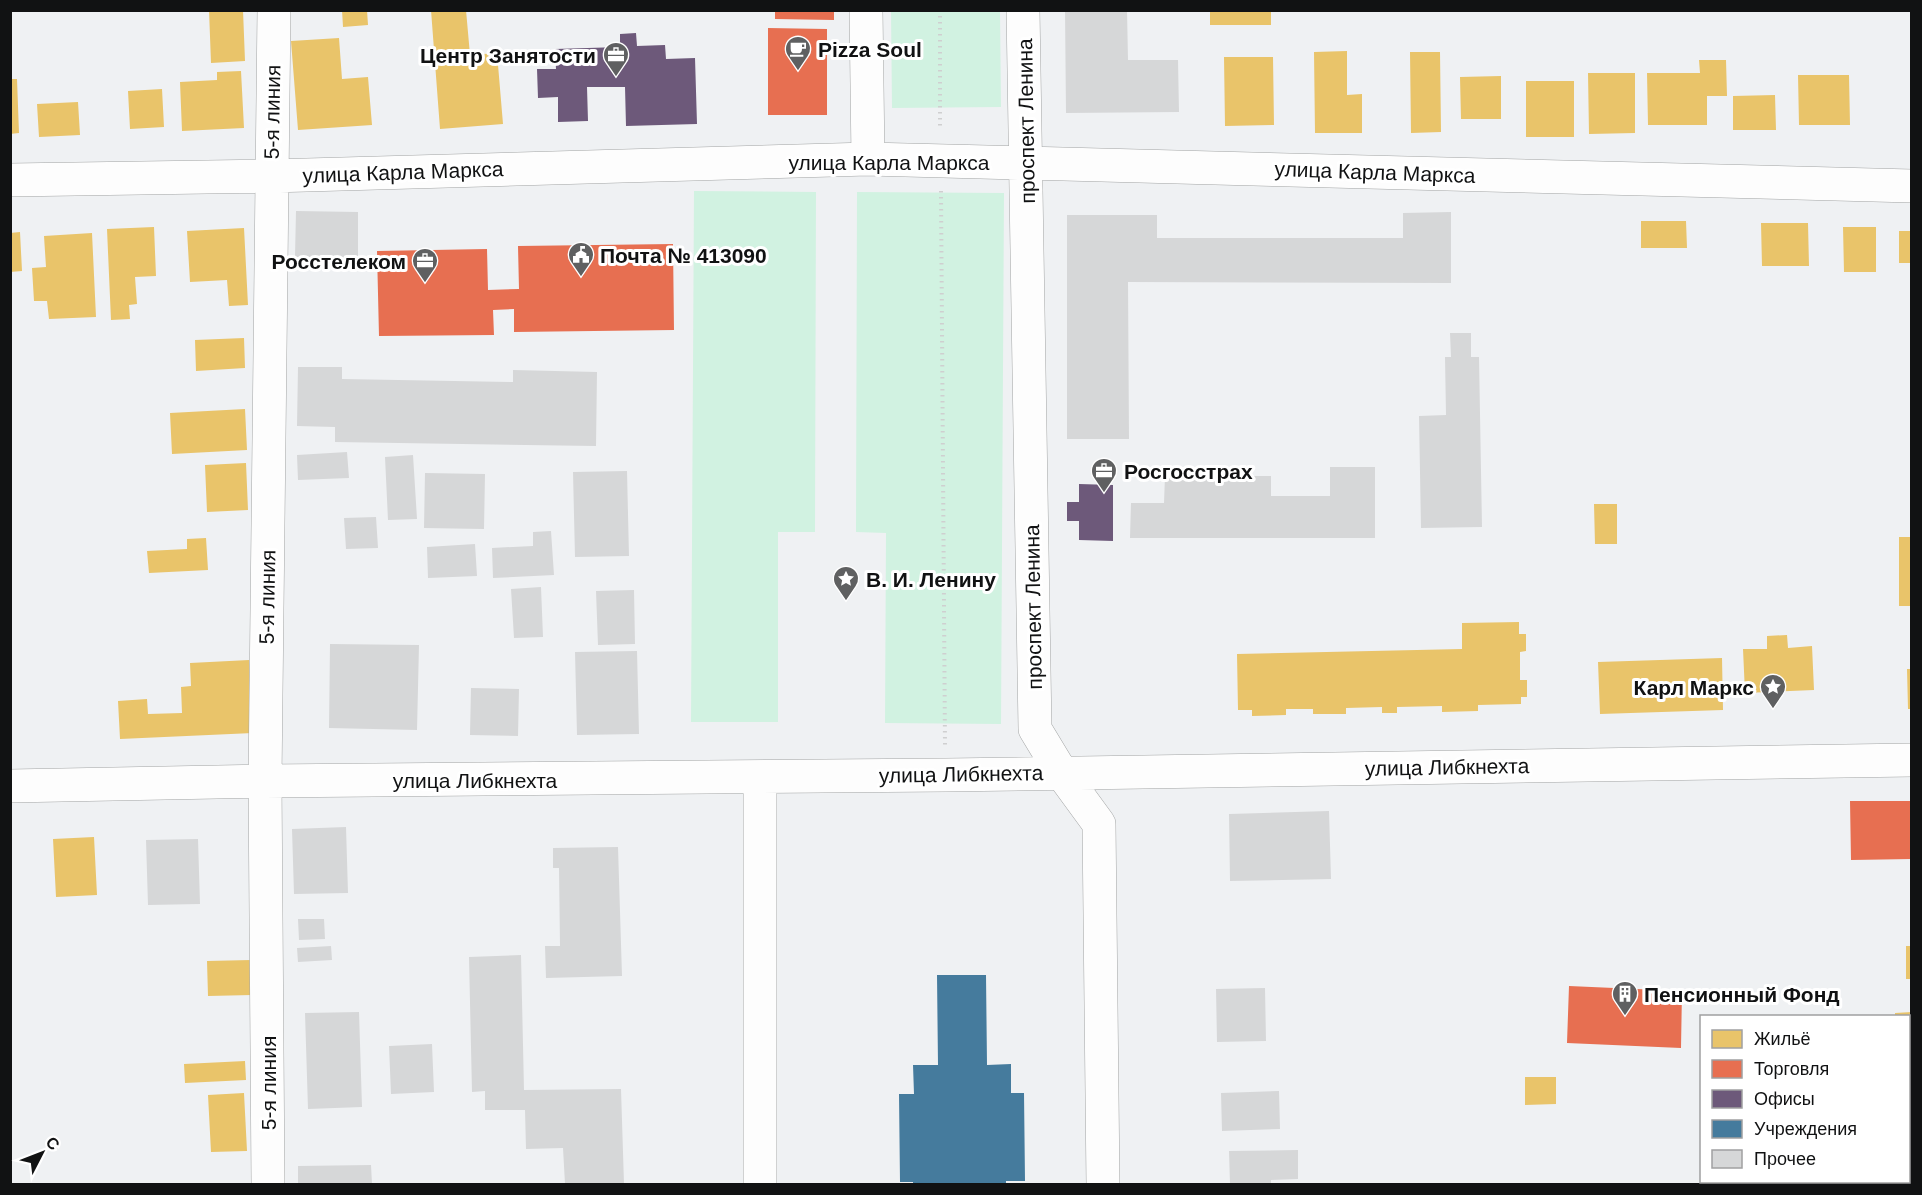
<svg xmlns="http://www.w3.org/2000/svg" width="1922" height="1195" font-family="Helvetica,sans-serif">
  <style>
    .green { fill: #d1f2e1 }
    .homes { fill: #e9c46a }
    .shops { fill: #e76f51 }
    .offices { fill: #6d597a }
    .public { fill: #457b9d }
    .building { fill: #d6d7d8 }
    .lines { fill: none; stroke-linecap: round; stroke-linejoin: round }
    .minor-casing { stroke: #a3a5a5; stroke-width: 34 }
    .path { stroke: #cfcfd0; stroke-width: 4; stroke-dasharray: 1.5 4.5; stroke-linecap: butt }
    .minor { stroke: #fdfdfd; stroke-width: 33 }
    .labels { text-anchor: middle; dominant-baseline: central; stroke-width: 6; stroke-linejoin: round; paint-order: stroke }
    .poi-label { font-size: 21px; font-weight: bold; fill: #111213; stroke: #fff; text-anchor: start }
    .street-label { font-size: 21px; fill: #111213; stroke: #fff }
  </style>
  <rect width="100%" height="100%" fill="#eff1f3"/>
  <path class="green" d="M891,11H1000L1001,107L892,108Z
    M694,191L816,192L815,532H778V722H691Z
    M857,192L1004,193L1001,724L885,723L886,533L856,532Z"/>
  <path class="homes" d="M209,10H243L245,61L211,63Z
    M342,10H367L368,25L343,27Z
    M431,10H466L470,55L497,53L503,124L440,129Z
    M1210,10H1271V25H1210Z
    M339,38L342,79L368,77L372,125L298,130L291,41Z
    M1347,51V95L1362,94V133H1315L1314,52Z
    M1410,52H1440L1441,132L1411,133Z
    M1224,57H1273L1274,125L1225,126Z
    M1699,60H1726L1727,96H1707V125H1648L1647,73H1700Z
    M241,71L244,128L182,131L180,82L217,80V72Z
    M1588,73H1635V133L1589,134Z
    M1798,75H1849L1850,125H1799Z
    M1501,76V119H1461L1460,77Z
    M10,79H17L19,133L10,134Z
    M1526,81H1574V137H1526Z
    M162,89L164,127L130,129L128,91Z
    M1775,95L1776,130H1733V96Z
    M78,102L80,135L39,137L37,104Z
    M1641,221H1686L1687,248H1641Z
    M1761,223H1808L1809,266H1762Z
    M154,227L156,276L135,277L137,304L129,305L130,319L111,320L107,229Z
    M1843,227H1876V272H1844Z
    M244,228L248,305L229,306L227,280L190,282L187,231Z
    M1899,231H1912V263H1899Z
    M20,232L22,271L10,272V233Z
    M92,233L96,317L49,319L47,301H34L32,268L46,267L44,236Z
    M244,338L245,368L196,371L195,340Z
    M245,409L247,450L172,454L170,413Z
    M246,463L248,510L207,512L205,465Z
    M1594,504H1617V544H1595Z
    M1899,537H1912V606H1899Z
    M206,538L208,570L149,573L147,551L187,549V539Z
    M1519,622V634H1526V651L1520,652V680H1527V697H1521V704L1478,705V711L1442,712V706L1397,707V713H1382V707L1346,708V714H1313V709H1286V715L1252,716V710H1238L1237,654L1462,649V623Z
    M1787,635L1788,648L1812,646L1814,690L1745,693L1743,649H1767V636Z
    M1722,658L1723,710L1600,714L1598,662Z
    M249,660L253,733L120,739L118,701L147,699L148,714L182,713L181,687L191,686L190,663Z
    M1907,669H1912V709H1908Z
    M94,837L97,895L56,897L53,839Z
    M1906,946H1912V979H1906Z
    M251,960L252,995L208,996L207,961Z
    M1912,1012V1057H1908V1016H1895V1013Z
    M245,1061L246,1080L185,1083L184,1064Z
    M1525,1077H1556V1104L1525,1105Z
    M244,1093L247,1151L211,1152L208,1095Z
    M1908,1110H1912V1179H1908Z"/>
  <path class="shops" d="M775,10H834V20L775,19Z
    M768,28L827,29V115H768Z
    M673,244L674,330L514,332V309L493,310L494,335L379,336L377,251L487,249L488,290L519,289L518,246Z
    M1850,801H1912V859L1851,860Z
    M1569,986L1682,991L1681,1048L1567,1043Z"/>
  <path class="offices" d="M636,33L637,46L665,45L666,59L695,58L697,124L626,126L625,87H587L588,121L558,122V97L538,98L537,69H556L555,49L620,47V34Z
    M1079,484L1113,485V541L1079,540V521H1067V502H1079Z"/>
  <path class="public" d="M937,975H986L987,1065L1011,1064V1093H1024L1025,1181H1006V1184H913V1182H900L899,1094H914L913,1065H938Z"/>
  <path class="building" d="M1065,10H1127L1128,60H1178L1179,112L1066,113Z
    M296,211L358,212V258L295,257Z
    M1451,212V283L1128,282L1129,439H1067V215H1157V238H1403V213Z
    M1450,333H1471V357H1479L1482,527L1421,528L1419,416L1446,415L1445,357H1451Z
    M298,367H342V379L513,382V370L597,372L596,446L335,442V427L297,426Z
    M347,452L349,478L298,480L297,455Z
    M413,455L417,519L388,520L385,457Z
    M1330,467H1375V538H1130L1131,503H1164L1165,476H1271V496H1330Z
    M627,471L629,556L575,557L573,472Z
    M425,473L485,474L484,529L424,528Z
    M376,517L378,548L346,549L344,518Z
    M551,531L554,575L493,578L492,548L533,546V532Z
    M475,544L477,576L428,578L427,547Z
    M541,587L543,637L514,638L511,589Z
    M634,590L635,644L598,645L596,591Z
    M330,644L419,645L417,730L329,728Z
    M637,651L639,734L577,735L575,652Z
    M471,688L519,689L518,736L470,735Z
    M1329,811L1331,879L1230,881L1229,814Z
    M346,827L348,893L294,894L292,829Z
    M198,839L200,904L148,905L146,840Z
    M618,847L622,976L546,978L545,946H560L559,868H553V848Z
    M298,919H324L325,939L299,940Z
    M331,946L332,960L298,962L297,948Z
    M521,955L524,1090L621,1089L624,1184H565L563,1148L526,1149L525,1110H485V1091L472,1092L469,957Z
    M1265,988L1266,1041L1217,1042L1216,989Z
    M359,1012L362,1107L308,1109L305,1013Z
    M432,1044L434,1092L391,1094L389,1046Z
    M1279,1091L1280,1129L1222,1131L1221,1093Z
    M1298,1150V1179L1271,1180V1184H1230L1229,1151Z
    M371,1165L372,1184H298V1166Z"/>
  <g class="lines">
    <defs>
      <path id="minor" d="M866,10L868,159
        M1023,10L1035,729L1061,772L1099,824L1103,1184
        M10,180L271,176L868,159L1912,186
        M760,778V1184
        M10,786L265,781L946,775L1912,760
        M268,1184L265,781L274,10"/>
    </defs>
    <use href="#minor" class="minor-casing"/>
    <path class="path" d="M940,10V130
      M941,191L945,745"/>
    <use href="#minor" class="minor"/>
  </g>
  <defs>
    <symbol id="cafe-pin" viewBox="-11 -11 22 30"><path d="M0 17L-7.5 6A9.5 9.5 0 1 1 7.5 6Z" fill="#5f6061" stroke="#fff"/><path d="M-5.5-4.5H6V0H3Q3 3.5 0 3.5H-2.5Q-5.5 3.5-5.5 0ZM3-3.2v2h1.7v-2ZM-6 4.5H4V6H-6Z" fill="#fff"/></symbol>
    <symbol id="office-pin" viewBox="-11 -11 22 30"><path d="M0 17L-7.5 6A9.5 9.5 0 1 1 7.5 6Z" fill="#5f6061" stroke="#fff"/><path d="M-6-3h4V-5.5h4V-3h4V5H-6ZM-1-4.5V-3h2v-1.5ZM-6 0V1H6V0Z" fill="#fff"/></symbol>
    <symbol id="civic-pin" viewBox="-11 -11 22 30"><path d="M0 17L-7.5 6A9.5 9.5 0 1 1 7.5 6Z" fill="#5f6061" stroke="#fff"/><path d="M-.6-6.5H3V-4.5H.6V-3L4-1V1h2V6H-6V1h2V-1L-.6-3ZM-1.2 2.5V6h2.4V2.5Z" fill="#fff"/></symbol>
    <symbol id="sight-pin" viewBox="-11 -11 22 30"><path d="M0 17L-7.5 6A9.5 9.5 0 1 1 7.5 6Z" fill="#5f6061" stroke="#fff"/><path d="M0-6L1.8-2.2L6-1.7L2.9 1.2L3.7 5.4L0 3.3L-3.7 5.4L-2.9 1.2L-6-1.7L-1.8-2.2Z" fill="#fff"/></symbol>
    <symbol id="building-pin" viewBox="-11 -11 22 30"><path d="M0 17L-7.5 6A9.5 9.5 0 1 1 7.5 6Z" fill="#5f6061" stroke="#fff"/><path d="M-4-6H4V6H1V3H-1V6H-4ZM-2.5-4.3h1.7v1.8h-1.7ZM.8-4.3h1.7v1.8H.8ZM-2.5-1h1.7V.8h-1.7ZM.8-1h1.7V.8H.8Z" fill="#fff"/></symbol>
  </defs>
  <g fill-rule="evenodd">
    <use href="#cafe-pin" x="783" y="34" width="30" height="40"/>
    <use href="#office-pin" x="601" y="40" width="30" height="40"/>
    <use href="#civic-pin" x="566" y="240" width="30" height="40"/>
    <use href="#office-pin" x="410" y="246" width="30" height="40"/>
    <use href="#office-pin" x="1089" y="456" width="30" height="40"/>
    <use href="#sight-pin" x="831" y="564" width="30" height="40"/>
    <use href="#sight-pin" x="1758" y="672" width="30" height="40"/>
    <use href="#building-pin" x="1610" y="979" width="30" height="40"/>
  </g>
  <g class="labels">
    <g class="poi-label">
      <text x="818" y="49">Pizza Soul</text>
      <text x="596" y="55" text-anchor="end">Центр Занятости</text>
      <text x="600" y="255">Почта № 413090</text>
      <text x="406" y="261" text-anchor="end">Росстелеком</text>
      <text x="1124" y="471">Росгосстрах</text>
      <text x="866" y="579">В. И. Ленину</text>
      <text x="1754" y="687" text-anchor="end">Карл Маркс</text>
      <text x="1644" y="994">Пенсионный Фонд</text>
    </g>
    <g class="street-label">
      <text transform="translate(272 112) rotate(-89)">5-я линия</text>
      <text transform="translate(1026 121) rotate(-91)">проспект Ленина</text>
      <text x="889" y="162">улица Карла Маркса</text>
      <text transform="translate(403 172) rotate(-2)">улица Карла Маркса</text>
      <text transform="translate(1375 172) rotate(2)">улица Карла Маркса</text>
      <text transform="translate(267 597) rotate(-89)">5-я линия</text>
      <text transform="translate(1033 607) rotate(-91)">проспект Ленина</text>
      <text transform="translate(1447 767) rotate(-1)">улица Либкнехта</text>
      <text transform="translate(961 774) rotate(-1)">улица Либкнехта</text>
      <text x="475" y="780">улица Либкнехта</text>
      <text transform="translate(268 1083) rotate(-90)">5-я линия</text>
    </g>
  </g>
  <rect width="1922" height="1195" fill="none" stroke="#111213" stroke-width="24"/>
  <rect x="1700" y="1015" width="210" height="168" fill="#ffffff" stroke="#a0a0a1" stroke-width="1.5"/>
  <rect x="1712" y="1030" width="30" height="18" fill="#e9c46a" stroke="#a0a0a1" stroke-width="1.5"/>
  <text x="1754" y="1045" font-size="18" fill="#111213">Жильё</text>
  <rect x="1712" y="1060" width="30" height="18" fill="#e76f51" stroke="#a0a0a1" stroke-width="1.5"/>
  <text x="1754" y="1075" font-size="18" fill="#111213">Торговля</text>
  <rect x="1712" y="1090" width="30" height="18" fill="#6d597a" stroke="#a0a0a1" stroke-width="1.5"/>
  <text x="1754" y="1105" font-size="18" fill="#111213">Офисы</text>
  <rect x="1712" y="1120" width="30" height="18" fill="#457b9d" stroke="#a0a0a1" stroke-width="1.5"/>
  <text x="1754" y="1135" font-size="18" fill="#111213">Учреждения</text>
  <rect x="1712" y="1150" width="30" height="18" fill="#d6d7d8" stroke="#a0a0a1" stroke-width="1.5"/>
  <text x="1754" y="1165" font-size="18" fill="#111213">Прочее</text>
  <g transform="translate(42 1153) rotate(48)" stroke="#ffffff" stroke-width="4.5" paint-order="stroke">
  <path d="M0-4.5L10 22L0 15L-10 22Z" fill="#111213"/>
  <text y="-9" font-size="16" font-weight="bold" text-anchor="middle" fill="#111213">С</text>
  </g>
</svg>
